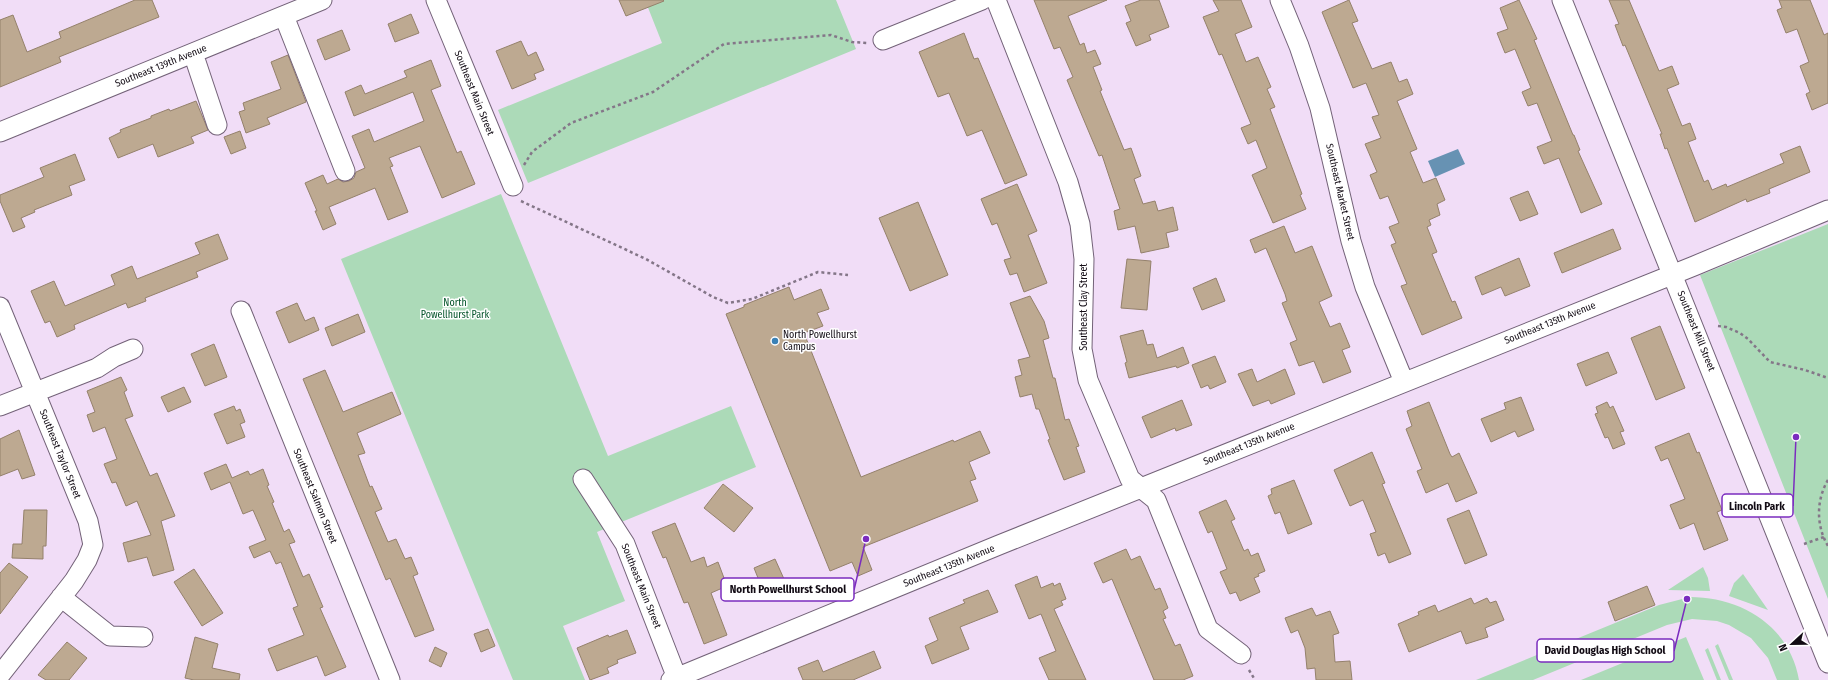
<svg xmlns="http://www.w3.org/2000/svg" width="1828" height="680" font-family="'Fira Sans Condensed',sans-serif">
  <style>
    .green { fill: #acdab8 }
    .water { fill: #6792b3 }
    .building { fill: #bda991; stroke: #94816b }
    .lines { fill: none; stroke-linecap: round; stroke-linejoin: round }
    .minor-casing { stroke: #736278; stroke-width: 21 }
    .path { stroke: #847688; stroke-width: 2.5; stroke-dasharray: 3 3; stroke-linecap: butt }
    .minor { stroke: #fff; stroke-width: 19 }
    .poi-dot { fill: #3a81b6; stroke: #fff; stroke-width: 1.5 }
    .labels { text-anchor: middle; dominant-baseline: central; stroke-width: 3; stroke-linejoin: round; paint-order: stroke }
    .street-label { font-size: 10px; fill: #120b14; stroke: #fff }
    .park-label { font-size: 10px; fill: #04542a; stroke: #fff }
    .poi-label { font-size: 10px; fill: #120b14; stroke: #fff; text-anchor: start }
    .leader { fill: none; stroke: #7b2cbf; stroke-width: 1.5 }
    .callout-dot { fill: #7b2cbf; stroke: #fff; stroke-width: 1.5 }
    .callout { fill: #fff; stroke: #7b2cbf; stroke-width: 1.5 }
    .callout-label { font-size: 11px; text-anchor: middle; font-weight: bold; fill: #120b14 }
  </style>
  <rect width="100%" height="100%" fill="#f1ddf7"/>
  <path class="green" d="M645,0H836L856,49L528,183L498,110L662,43Z
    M501,194L608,456L731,406L756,467L597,532L625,601L563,626L585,680H513L341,259Z
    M1828,224V599L1700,275Z
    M1703,567L1708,578L1710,591L1668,590Z
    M1743,574L1768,610L1729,596L1734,583Z
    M1690,597C1741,597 1790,626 1799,680H1777L1768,658L1751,638L1729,625L1717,621L1692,619L1667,625L1533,680H1476L1659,605Z
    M1686,637L1704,680H1581Z
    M1718,644L1733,680H1729L1715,646Z
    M1708,648L1721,680H1717L1705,650Z"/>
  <path class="water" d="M1458,149L1465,164L1435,177L1428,161Z"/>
  <path class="building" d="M135,0H152L159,17L59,57L61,62L0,87V20L13,15L27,52L61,38L59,32Z
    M619,0H663L664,1L626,16Z
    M1034,0H1107L1068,16L1080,45L1084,43L1087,53L1095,50L1101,64L1093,67L1102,90L1100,91L1124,150L1131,148L1141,176L1134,179L1143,204L1155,201L1158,211L1173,207L1178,230L1166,233L1169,247L1141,253L1135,226L1118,230L1114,211L1120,209L1102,155L1099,156L1067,80L1073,77L1060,47L1054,49Z
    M1141,0H1159L1169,27L1149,35L1151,40L1136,46L1126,23L1131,21L1125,6Z
    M1213,0H1241L1252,27L1235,34L1246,62L1258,57L1271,87L1267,89L1275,107L1270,109L1302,194L1300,195L1306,209L1273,223L1252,175L1267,168L1256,140L1248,144L1241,128L1251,124L1222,54L1219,55L1203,17L1219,11Z
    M1349,0L1358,21L1352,23L1372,69L1391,62L1399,82L1407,79L1413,94L1397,101L1417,149L1410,152L1423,183L1436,178L1445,200L1437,204L1440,215L1429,220L1431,225L1427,227L1437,252L1432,254L1452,302L1455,301L1462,318L1422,335L1401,286L1407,284L1391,245L1396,243L1389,227L1399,223L1388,196L1380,199L1370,175L1377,172L1365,144L1381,138L1372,117L1379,115L1366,83L1353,88L1322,12Z
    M1519,0L1537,39L1534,40L1573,135H1574L1580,150L1578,151L1602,204L1581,213L1559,158L1544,164L1537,147L1552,141L1537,103L1528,106L1522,92L1531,88L1515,49L1505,53L1497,33L1508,29L1500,8Z
    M1609,0H1629L1659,71L1672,66L1679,84L1667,89L1682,126L1690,123L1696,139L1688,142L1704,182L1708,180L1712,190L1726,184L1727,187L1784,163L1780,154L1800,146L1810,172L1769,189L1770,193L1747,202L1746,199L1695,222L1667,148L1665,149L1660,134H1662L1625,45L1623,46L1615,25L1619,24Z
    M1779,0H1810L1824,35L1828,33V103L1812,110L1806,94L1810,92L1800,66L1809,62L1797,29L1786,33L1777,10L1782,8Z
    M411,14L419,33L395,42L388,24Z
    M342,30L350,50L325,60L317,40Z
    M964,33L974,59L978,58L1027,175L1005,184L982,130L967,136L949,93L938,97L919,52Z
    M521,41L528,56L536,52L544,70L534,74L536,79L512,89L496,51Z
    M288,55L306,102L267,118L270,124L246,133L239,112L245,110L243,103L281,89L271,62Z
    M431,60L441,86L431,90L457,153L461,151L475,184L442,198L420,146L389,158L393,166L390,167L408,212L388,220L375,188L329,207L336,224L323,230L315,211H317L305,183L323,175L327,184L338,179L343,182L349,181L354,178L356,172L365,168L352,136L369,129L374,142L424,121L413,92L354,116L345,92L361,85L365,94L407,77L404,71Z
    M196,101L208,130L191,137L194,143L158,157L153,144L118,158L109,138L121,132L120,130L151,118V116L169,109L170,111Z
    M240,131L246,148L231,154L224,137Z
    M75,154L85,180L69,186L72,195L34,210L35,212L21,218L25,227L13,232L0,201V195L44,177L40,168Z
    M1017,184L1037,231L1028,235L1047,283L1024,292L1017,273L1010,275L1004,260L1011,258L997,223L992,225L981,199Z
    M1528,191L1538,214L1520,221L1510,198Z
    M918,202L948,275L910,291L879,218Z
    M1284,226L1295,253L1312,246L1332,296L1319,302L1330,327L1340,323L1350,347L1342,350L1351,372L1323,383L1314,361L1299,366L1290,343L1297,340L1282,303L1287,301L1285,294L1266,248L1255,253L1250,240Z
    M1613,229L1621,249L1562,273L1554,253Z
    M218,234L228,259L196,272L198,277L145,298L146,301L128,308L126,303L74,325L75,329L57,337L50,321L45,323L31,291L54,281L65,306L115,285L111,275L132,266L137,279L200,254L195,243Z
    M1519,258L1530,286L1505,296L1501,287L1482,295L1475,277Z
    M1127,259L1151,261L1147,310L1121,308Z
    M1216,278L1225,301L1202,310L1193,288Z
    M789,287L794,300L821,289L829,309L817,313L823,326L804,333L861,477L953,440L954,442L980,431L990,453L969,462L976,479L970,481L978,501L863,547L872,570L858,576L852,562L830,571L726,314L744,307V305Z
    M1030,296L1044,321L1049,338L1043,340L1053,378H1055L1065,420L1069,419L1079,446L1076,447L1085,472L1064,480L1048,440L1050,439L1039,409H1036L1032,394L1020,397L1015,377L1022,375L1018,360L1030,357L1010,303Z
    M297,303L305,321L314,317L319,330L289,343L276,312Z
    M358,314L365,332L332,346L325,328Z
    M1660,326L1685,388L1656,400L1631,338Z
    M1143,330L1147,345L1153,344L1157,358L1183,347L1189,363L1177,368L1176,366L1129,378L1125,363L1127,362L1120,336Z
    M214,344L227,377L205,386L191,354Z
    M1608,352L1617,373L1586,386L1577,364Z
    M1215,356L1226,382L1210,389L1208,385L1201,388L1192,365Z
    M1252,369L1257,382L1285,369L1295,394L1271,404L1269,400L1253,406L1238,374Z
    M325,370L343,412L392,392L401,414L357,433L365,453L358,455L370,487L372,486L382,509L375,512L388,542L396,539L405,559L411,557L418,574L413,576L434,630L415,637L390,578L386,580L303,379Z
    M121,377L127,390L124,392L133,416L125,419L150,476L157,473L175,516L161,521L174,570L153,576L147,557L128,562L123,543L151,535L137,501L126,506L116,482L112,483L104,464L117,459L105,427L93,432L87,415L95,412L87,391Z
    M184,387L191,402L168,412L161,397Z
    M1521,397L1534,430L1518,437L1515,431L1491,442L1481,419L1506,409L1504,403Z
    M1182,400L1192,425L1176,431L1175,428L1151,438L1142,417Z
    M1429,402L1450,454L1452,457L1459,453L1477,493L1456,502L1448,483L1426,493L1417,471L1422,469L1406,429L1412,426L1407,411Z
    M1607,402L1610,408L1613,406L1624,431L1620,432L1625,444L1613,449L1608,437L1605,438L1595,414L1598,413L1596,407Z
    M234,406L236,411L240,409L245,422L240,424L245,437L227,444L214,414Z
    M19,430L35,475L22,479L18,469L0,476V439Z
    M1689,433L1697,453L1699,452L1722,510L1717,512L1728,540L1704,550L1694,523L1680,529L1670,505L1685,499L1668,458L1661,461L1655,447Z
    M1372,452L1385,483L1382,484L1411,554L1389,563L1385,553L1378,556L1370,534L1376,532L1363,500L1350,506L1334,470Z
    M226,464L232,478L248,471L250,475L263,469L269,485L267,486L274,502L272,503L284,532L289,529L295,542L289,544L303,577L309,574L323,607L320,608L346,667L325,676L317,656L277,671L268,649L304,635L293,608L298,606L281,562L276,564L270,551L254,558L249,547L266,540L253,510L243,514L230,482L211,490L204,473Z
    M1294,480L1312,524L1288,534L1280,512L1275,514L1268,496L1272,494L1271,489Z
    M723,484L753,508L734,532L704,508Z
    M1226,500L1235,519L1231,521L1244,551L1248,549L1251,556L1258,553L1265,571L1258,574L1259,576L1254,578L1260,592L1240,601L1236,592L1230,594L1220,572L1227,569L1212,531L1208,533L1199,512Z
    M24,510H47L46,546H43V559L12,558L13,544H22Z
    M1469,510L1487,555L1465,564L1447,519Z
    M675,523L691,562L704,557L707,567L718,562L727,586L711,593L727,635L704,644L688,602L684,603L666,557L663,558L652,532Z
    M1126,549L1131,560L1140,556L1155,590L1160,588L1168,608L1163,611L1166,618L1163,619L1175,646L1180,644L1193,676L1183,680H1154L1112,579L1103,583L1094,563Z
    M775,559L784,579L762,588L754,568Z
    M9,563L28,577L0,614V573Z
    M194,569L223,613L202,626L174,582Z
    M1037,576L1041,588L1053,583L1054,586L1060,583L1066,599L1061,601L1063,605L1054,609L1086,680H1049L1039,658L1056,651L1041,614L1029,619L1015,585Z
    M1647,586L1655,605L1615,621L1608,602Z
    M988,590L998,612L960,627L969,649L932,664L925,646L938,640L929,618L965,603L963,600Z
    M1471,598L1474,604L1487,598L1490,603L1496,601L1504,620L1485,628L1488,637L1466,644L1461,631L1409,652L1398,624L1419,615L1418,612L1435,605L1438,612Z
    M1312,608L1316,616L1330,611L1339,633L1333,635L1335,662L1350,661L1352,680H1316L1315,668L1307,669L1305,648L1298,630L1291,633L1285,618Z
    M488,629L495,646L481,652L474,634Z
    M627,630L636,653L617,660L618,663L607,668L609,673L590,680L577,648L608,635L609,637Z
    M195,637L218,644L212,668L240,674L239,680H194L185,678Z
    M67,642L87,658L69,680H46L38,675Z
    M435,647L447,653L441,667L429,661Z
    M874,651L881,668L853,680H803L798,668L818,660L823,672Z"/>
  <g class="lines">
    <defs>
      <path id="minor" d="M436,0L513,186
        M996,0L1068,182L1080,224L1084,259L1082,349L1088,380L1130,479L1156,500L1208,629L1241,654
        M1280,0L1299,46L1320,108L1351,241L1365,287L1404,382
        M1562,0L1828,663
        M284,16L345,171
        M883,40L982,0
        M193,53L217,125
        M0,132L322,0
        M0,307L88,521L93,545L87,560L74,581L0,675
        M241,311L390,680
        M0,406L97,368L114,357L133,349
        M583,479L625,544L677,678
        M61,597L110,636L143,637
        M671,680L999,545L1694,266L1828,210"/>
    </defs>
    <use href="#minor" class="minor-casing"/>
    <path class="path" d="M524,165L532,152L571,123L653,92L724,44L831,35L852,42L867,43
      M521,201L646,259L713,297L728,303L752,299L818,272L848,275
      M1718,326L1726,327L1740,333L1748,339L1770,362L1805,370L1828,378
      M1828,480C1816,500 1816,526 1828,546
      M1804,544L1824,537
      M1249,670L1255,680"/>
    <use href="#minor" class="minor"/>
  </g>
  <circle class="poi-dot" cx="775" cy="341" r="4"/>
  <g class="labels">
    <g class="street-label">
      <text transform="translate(161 66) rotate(-22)">Southeast 139th Avenue</text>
      <text transform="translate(474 93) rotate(68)">Southeast Main Street</text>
      <text transform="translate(1340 192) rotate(77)">Southeast Market Street</text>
      <text transform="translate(1084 307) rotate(-90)">Southeast Clay Street</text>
      <text transform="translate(1550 323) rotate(-22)">Southeast 135th Avenue</text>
      <text transform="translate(1696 331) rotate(68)">Southeast Mill Street</text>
      <text transform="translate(1249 444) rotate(-22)">Southeast 135th Avenue</text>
      <text transform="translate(60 454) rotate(68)">Southeast Taylor Street</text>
      <text transform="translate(315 496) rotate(68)">Southeast Salmon Street</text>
      <text transform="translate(949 566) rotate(-22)">Southeast 135th Avenue</text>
      <text transform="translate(641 586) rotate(68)">Southeast Main Street</text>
    </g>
    <g class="park-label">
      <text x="455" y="303">North<tspan x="455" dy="12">Powellhurst Park</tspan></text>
    </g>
    <g class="poi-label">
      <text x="783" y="335">North Powellhurst<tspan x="783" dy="12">Campus</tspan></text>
    </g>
  </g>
  <path class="leader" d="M1796 437L1793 506M866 539L854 590M1687 599L1674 651"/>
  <g class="callout-dot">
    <circle cx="1796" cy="437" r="4"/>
    <circle cx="866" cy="539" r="4"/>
    <circle cx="1687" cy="599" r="4"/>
  </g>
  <g class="callout">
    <rect x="1722" y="494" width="71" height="23" rx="4"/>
    <rect x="721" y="578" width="133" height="23" rx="4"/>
    <rect x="1537" y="639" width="137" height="23" rx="4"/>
  </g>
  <g class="callout-label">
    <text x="1757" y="510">Lincoln Park</text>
    <text x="788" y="593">North Powellhurst School</text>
    <text x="1605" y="654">David Douglas High School</text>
  </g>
  <g transform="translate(1792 644) rotate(248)" stroke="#ffffff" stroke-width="3" paint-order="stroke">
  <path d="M0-3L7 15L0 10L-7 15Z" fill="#120b14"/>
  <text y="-6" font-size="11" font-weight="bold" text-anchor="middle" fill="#120b14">N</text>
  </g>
</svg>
